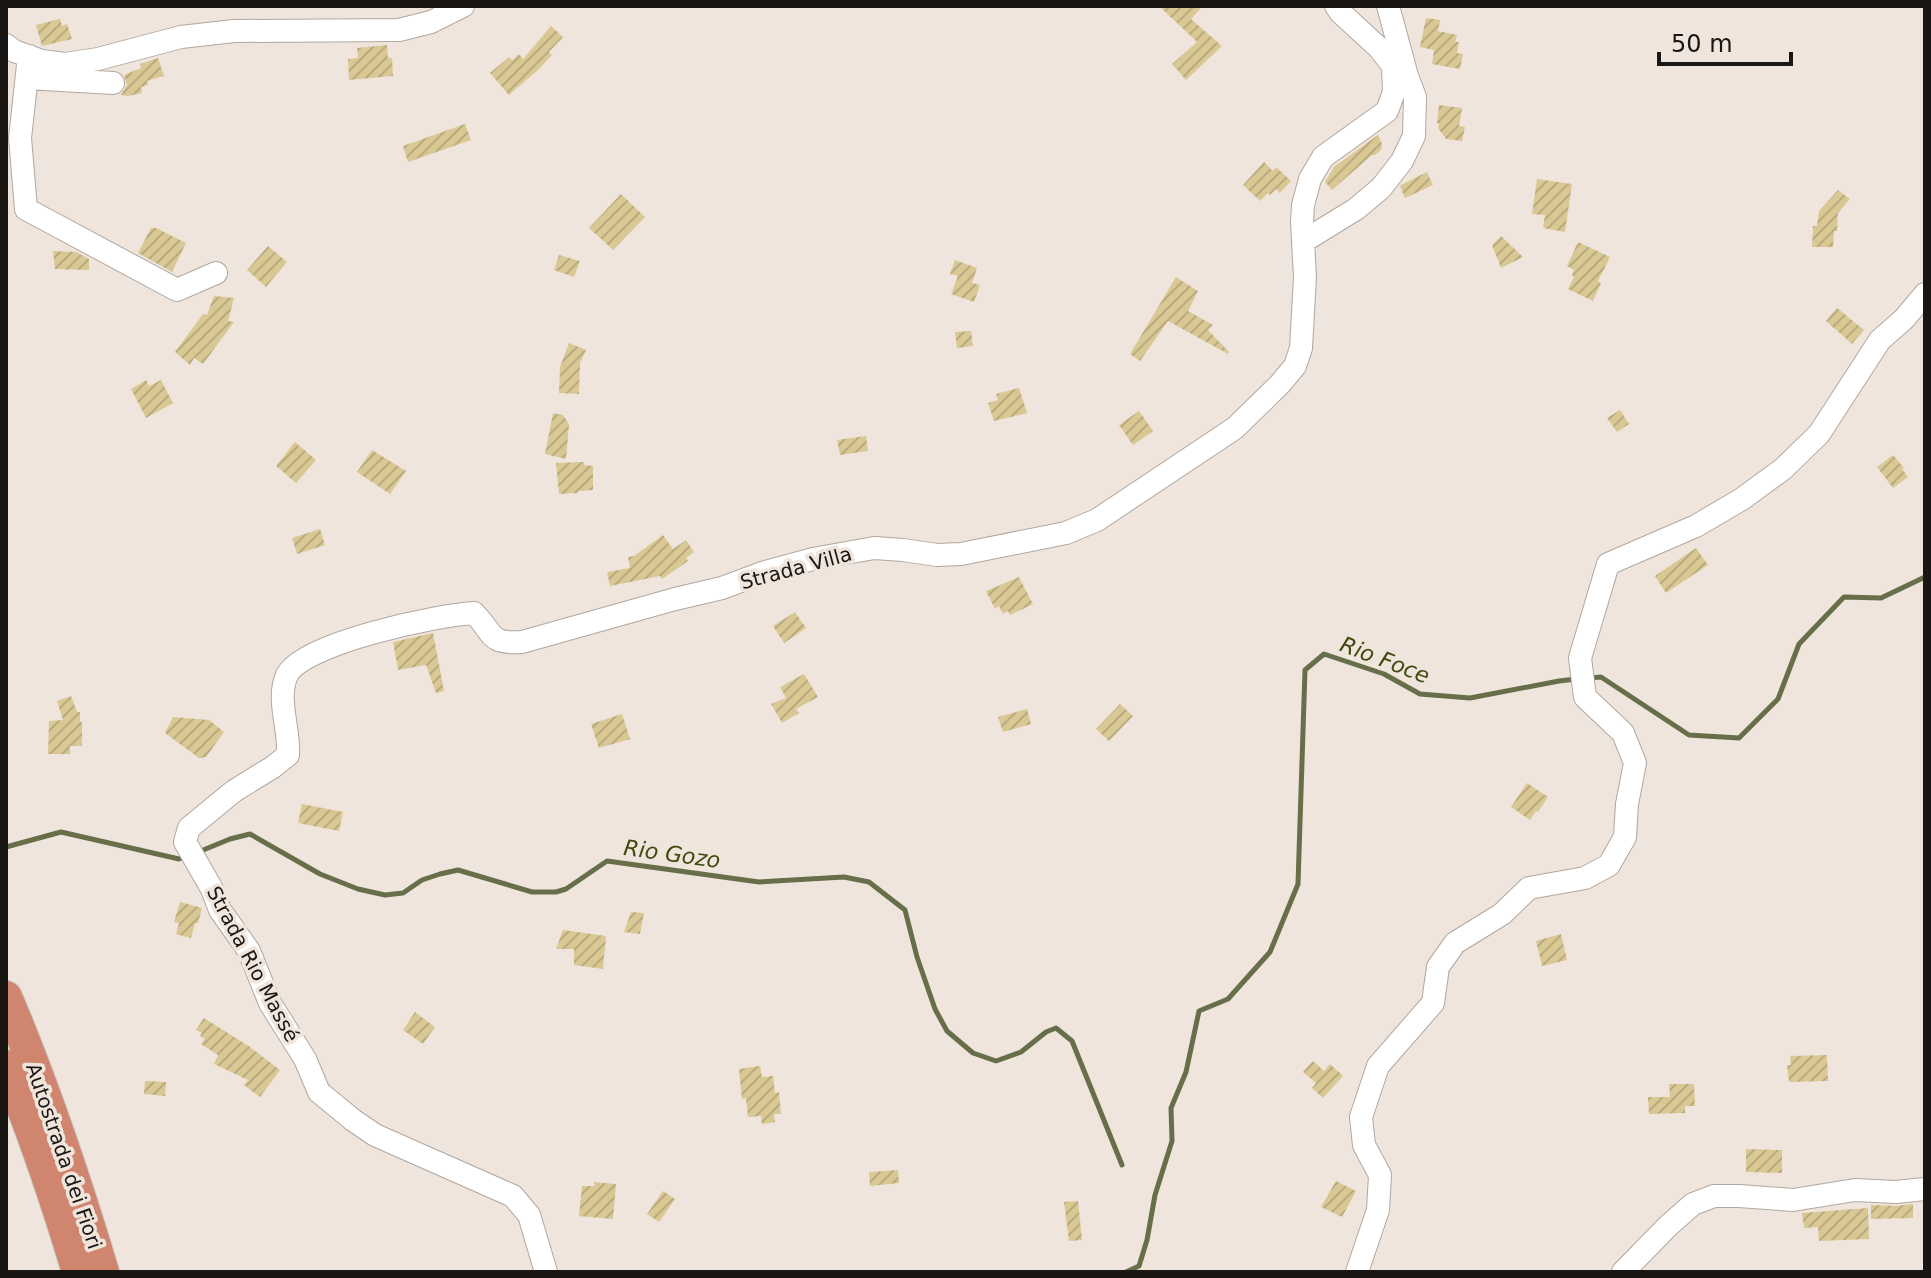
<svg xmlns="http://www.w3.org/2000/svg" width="1931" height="1278" font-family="'DejaVu Sans',sans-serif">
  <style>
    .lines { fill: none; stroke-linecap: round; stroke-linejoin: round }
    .stream { stroke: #676e4a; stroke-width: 5 }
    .building { fill: url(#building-hatch) }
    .minor-casing { stroke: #b1a79e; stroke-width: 24 }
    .highway-casing { stroke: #c8c7c6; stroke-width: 34 }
    .minor { stroke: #fff; stroke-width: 22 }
    .highway { stroke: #cf856e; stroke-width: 32 }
    .labels { text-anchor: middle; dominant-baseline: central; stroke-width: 7; stroke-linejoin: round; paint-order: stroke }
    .street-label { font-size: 20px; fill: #1a1613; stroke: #f0e5dc }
    .water-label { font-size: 22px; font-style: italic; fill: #404a0e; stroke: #f0e5dc }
  </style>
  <defs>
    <pattern id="building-hatch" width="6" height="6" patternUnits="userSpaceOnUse" patternTransform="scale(2)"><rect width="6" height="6" fill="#d9c893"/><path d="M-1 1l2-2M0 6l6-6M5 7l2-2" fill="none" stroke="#baab7e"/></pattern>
  </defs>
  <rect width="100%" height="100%" fill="#f0e5dc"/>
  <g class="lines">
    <path class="stream" d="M1590,678L1601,677L1689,735L1739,738L1778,699L1799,644L1844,597L1881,598L1925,577
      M6,847L61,832L179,859L187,856
      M196,853L230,839L250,834L320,874L358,889L385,895L403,893L422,880L440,874L458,870L532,892H556L566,889L607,861L759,882L844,877L869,882L905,910L917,957L935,1009L947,1031L973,1053L996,1061L1021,1052L1046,1032L1056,1028L1072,1041L1122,1165
      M1126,1272L1139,1266L1147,1240L1155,1195L1172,1141L1171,1108L1186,1072L1199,1011L1228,999L1270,952L1298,884L1305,670L1324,654L1384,674L1420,694L1470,698L1559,681L1576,679"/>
  </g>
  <path class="building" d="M1159,6H1203L1191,19L1222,46L1186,80L1172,64L1197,42Z
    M1426,18L1440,20L1438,31L1457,35L1455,42H1459L1457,53L1463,54L1460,69L1432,64L1434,50L1420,47Z
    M60,19L62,26L67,24L72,39L42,46L36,25Z
    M551,26L563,37L549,52L552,55L539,69L509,95L490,73L509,57L512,60L519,54L523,59Z
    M387,45L388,58H392L393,76L349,80L348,59L358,58L357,48Z
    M158,58L164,76L147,81L148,85L141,87L142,93L128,96L121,95L127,85L124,75L141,68L140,64Z
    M1439,105L1462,108L1459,126L1465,127L1462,141L1446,139L1438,128L1439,124L1437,123Z
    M465,124L471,140L408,162L403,146Z
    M1378,135L1382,144L1381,150L1375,155H1372L1332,190L1325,182L1334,167Z
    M1264,162L1273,171L1276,167L1291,181L1280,193L1276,189L1270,195L1268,193L1260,201L1243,185Z
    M1427,172L1433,185L1405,198L1400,186L1401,185Z
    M1537,179L1572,184L1565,232L1543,228L1545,215L1532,214Z
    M1838,190L1850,199L1838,213L1837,231H1834L1833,247H1812L1813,226H1817L1819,211Z
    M621,194L645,217L613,250L589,228Z
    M151,228H156L186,243L172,272L138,253Z
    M1501,236L1523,257L1501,268L1492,245Z
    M1578,242L1610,257L1598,281L1601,283L1593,301L1568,289L1574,277L1572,275L1574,270L1567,266Z
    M268,246L287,262L266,287L247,270Z
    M53,251L76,252L89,259V270L55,269Z
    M559,255L580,261L574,277L554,270Z
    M955,260L977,268L972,283L980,285L974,302L951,294L958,276L950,274Z
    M1176,277L1198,291L1188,311L1213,325L1208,330L1229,352L1228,354L1168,321L1140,361L1130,354Z
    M214,296L234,298L228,321L234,322L203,364L194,358L190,365L175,352L203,314L207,315Z
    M1837,308L1864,330L1852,344L1826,321Z
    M971,331L973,346L957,348L955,332Z
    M569,343L586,350L580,363L579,394L559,393L560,367Z
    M146,380L149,386L161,380L173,403L146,418L131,389Z
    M1019,388L1027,413L994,421L988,403L998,400L996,394Z
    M1620,410L1629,424L1617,432L1607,418Z
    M1139,411L1153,431L1133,445L1119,425Z
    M553,413L563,415L569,424L566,459L545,454Z
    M866,436L868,451L840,455L837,440Z
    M295,442L316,460L296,483L276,466Z
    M372,450L406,471L390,494L357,472Z
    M1893,455L1904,468L1902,469L1908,477L1893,488L1877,467Z
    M584,462V465L593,466V490L578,491V493L559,494L556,463Z
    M320,529L325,545L297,554L292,538Z
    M663,535L673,549L686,540L694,552L686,558L688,561L662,579L660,576L610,586L607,572L630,568L628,557L634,556Z
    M1696,548L1708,565L1666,593L1655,576Z
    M1019,577L1033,604L1010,615L1008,611L1003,614L999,606L995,609L986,591Z
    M795,612L806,628L784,643L773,626Z
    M433,633L444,691L436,693L426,665L398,670L393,642Z
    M804,674L818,697L796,709L799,713L782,723L771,704L786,698L780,687Z
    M71,696L77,712H80V722H82V746H70V754H48L49,721L63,720L57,701Z
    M1120,704L1133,716L1109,741L1096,729Z
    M1027,709L1031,724L1003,732L998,717Z
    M622,714L630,739L599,748L591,724Z
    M173,717L209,720L224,732L206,757L199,758L165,733Z
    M1527,783L1548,797L1538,812L1536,811L1530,820L1511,807Z
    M302,804L343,812L339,831L298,823Z
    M180,902L202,908L198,923H195L191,938L176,934L179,923L174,922Z
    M631,912L644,913L640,934L624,932Z
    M563,930L606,936L603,969L574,965V949H556Z
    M1561,934L1567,960L1542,966L1536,941Z
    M415,1012L435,1027L423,1044L403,1030Z
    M204,1018L250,1047L280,1070L260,1097L244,1085L248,1080L214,1064L218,1055L201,1044L205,1039L200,1036L202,1033L196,1030Z
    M1827,1055L1828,1081L1789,1082L1787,1065H1791L1790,1056Z
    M1313,1061L1324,1071L1330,1064L1343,1076L1323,1098L1312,1088L1316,1083L1303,1072Z
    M760,1066L762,1077L773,1076L775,1093L779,1092L781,1114H774L775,1122L762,1124L761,1116L748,1117L746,1098L742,1099L739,1069Z
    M145,1081L166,1082L165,1096L144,1094Z
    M1669,1084H1694L1695,1106H1685V1113L1649,1114L1648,1097H1670Z
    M1746,1149L1782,1150V1173L1746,1172Z
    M898,1170L899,1183L870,1186L869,1172Z
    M1336,1181L1356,1191L1342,1217L1321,1207Z
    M594,1182L616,1184L613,1219L579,1216L582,1186H595Z
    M663,1191L675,1199L659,1222L647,1214Z
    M1078,1201L1082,1240L1069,1241L1064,1202Z
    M1913,1204V1218L1871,1219V1205L1896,1206Z
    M1868,1208L1869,1239L1819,1241L1818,1227L1804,1228L1802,1213Z"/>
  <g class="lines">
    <defs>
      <path id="minor" d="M6,45L14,51L42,61L65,64L98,59L181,37L234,31L399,30L431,22L463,6
        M29,56L20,138L26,209L177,290L216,273
        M27,78L113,83
        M1304,241L1356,209L1381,188L1402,161L1414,136L1415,97L1407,76L1388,6
        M546,1272L529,1215L513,1196L375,1135L353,1120L319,1092L305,1059L270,1003L249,951L220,910L212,889L185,842L189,828L234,791L273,767L288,755C290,729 276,699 287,675C303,643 438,615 474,613C495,634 487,644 522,642L675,599L722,588L762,573L813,559L874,548L903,550L937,555L961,554L1066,533L1097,520L1235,428L1280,384L1295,366L1301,348L1305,277L1302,222L1303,205L1310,179L1323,157L1387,111L1394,92L1393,66L1379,48L1341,13L1336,6
        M1357,1272L1378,1210L1380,1175L1364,1145L1361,1117L1378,1066L1433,1003L1438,967L1455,943L1502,914L1529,888L1585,878L1609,865L1625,837L1627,804L1635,763L1623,733L1585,697L1580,658L1608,564L1696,526L1742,499L1783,469L1819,434L1880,340L1904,319L1925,294
        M1623,1272L1668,1226L1693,1204L1714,1196H1739L1793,1200L1855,1190L1896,1192L1925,1189"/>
      <path id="highway" d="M6,997C44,1086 75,1179 103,1272
        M6,1066C34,1133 57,1202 78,1272"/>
    </defs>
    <use href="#minor" class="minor-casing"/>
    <use href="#highway" class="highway-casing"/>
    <use href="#minor" class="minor"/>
    <use href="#highway" class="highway"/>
  </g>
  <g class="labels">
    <g class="street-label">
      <text transform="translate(796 568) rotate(-15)">Strada Villa</text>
      <text transform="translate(253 964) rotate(62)">Strada Rio Massé</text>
      <text transform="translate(64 1156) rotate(71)">Autostrada dei Fiori</text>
    </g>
    <g class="water-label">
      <text transform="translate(1385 660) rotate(21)">Rio Foce</text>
      <text transform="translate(672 854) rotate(8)">Rio Gozo</text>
    </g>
  </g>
  <rect width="1931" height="1278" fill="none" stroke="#1a1613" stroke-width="16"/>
  <path d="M1659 52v12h132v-12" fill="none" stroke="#1a1613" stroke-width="4"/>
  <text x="1671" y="52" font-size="24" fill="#1a1613" stroke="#f0e5dc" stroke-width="6" paint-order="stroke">50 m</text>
</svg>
